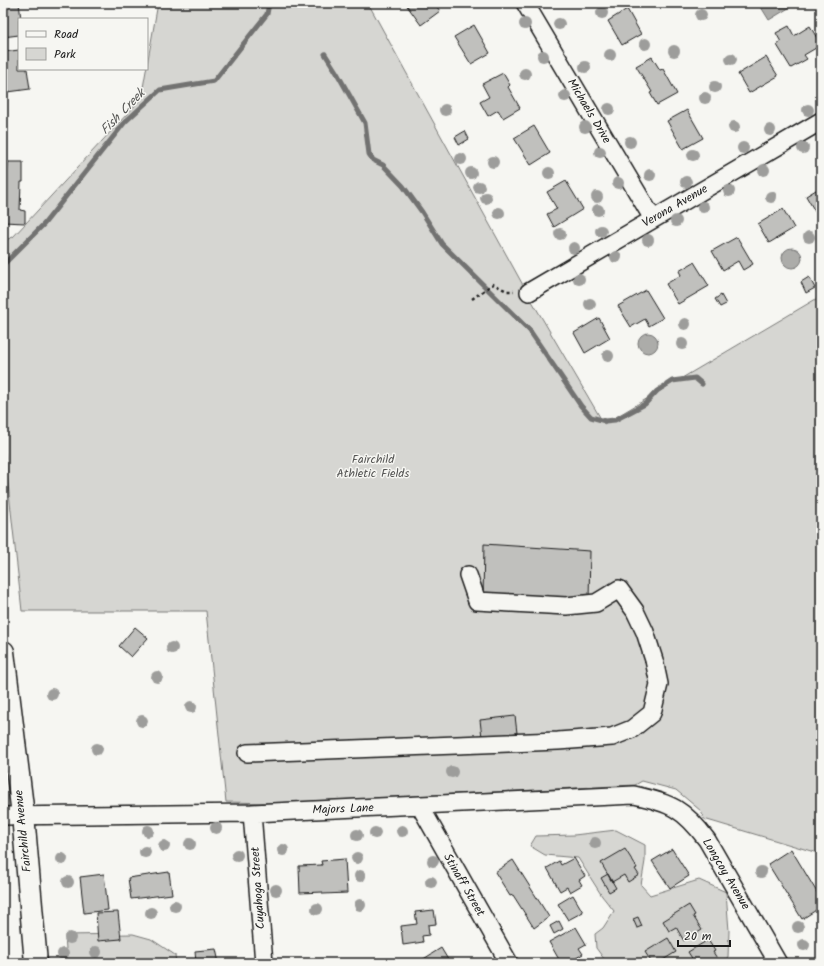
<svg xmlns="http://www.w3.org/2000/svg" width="824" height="966" font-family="Kalam,sans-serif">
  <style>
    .green { fill: #d6d6d2; stroke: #797977 }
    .water { fill: #acaca9; stroke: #727271 }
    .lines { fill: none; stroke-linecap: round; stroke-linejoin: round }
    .stream { stroke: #727271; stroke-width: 5 }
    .building { fill: #c0c0bd; stroke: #1c1c1c }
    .minor-casing { stroke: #1c1c1c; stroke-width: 20 }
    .major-casing { stroke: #1c1c1c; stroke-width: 25 }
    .path { stroke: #1c1c1c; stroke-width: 2.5; stroke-dasharray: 3 3; stroke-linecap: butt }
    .minor { stroke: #f6f6f2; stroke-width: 17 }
    .major { stroke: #f6f6f2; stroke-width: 22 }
    .tree { fill: #9d9d9b }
    .labels { text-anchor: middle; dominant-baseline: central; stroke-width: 3; stroke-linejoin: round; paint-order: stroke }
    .street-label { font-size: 12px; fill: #1c1c1c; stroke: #f6f6f2 }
    .park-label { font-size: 12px; fill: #545453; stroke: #f6f6f2 }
    .water-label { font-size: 13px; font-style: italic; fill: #565654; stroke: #f6f6f2 }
  </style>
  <rect width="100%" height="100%" fill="#f6f6f2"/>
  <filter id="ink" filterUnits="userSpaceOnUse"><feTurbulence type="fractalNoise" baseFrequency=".025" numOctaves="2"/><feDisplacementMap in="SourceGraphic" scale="8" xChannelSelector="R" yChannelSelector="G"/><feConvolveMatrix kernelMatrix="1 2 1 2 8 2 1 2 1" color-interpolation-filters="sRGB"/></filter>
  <g filter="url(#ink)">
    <path class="green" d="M158,3H368L529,296L604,424L821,296V854L704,819L701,811L676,790L642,781L635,785L275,803L226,802L206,611H22L3,438V241L13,237L141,99Z
      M616,830L645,845V861L641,885L650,895L699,880L726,892L729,931L728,957L720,963H607L596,948L595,934L603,928L614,911L602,896L578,858L545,855L530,846L536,836L574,835Z
      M133,934L151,939L175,955L176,963H67L65,935Z"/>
    <path class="water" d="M768,3H790L792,6L769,20L761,7Z
      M782 258a10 10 0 1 1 20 0a10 10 0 1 1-20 0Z
      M638 343a10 10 0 1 1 20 0a10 10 0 1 1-20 0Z"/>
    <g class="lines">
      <path class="stream" d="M325,54L337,73L365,123L369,154L373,160L383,165L403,186L422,212L442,244L530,331L581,406L591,417L605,421L615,420L645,404L657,391L672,381L695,378L702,384
        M3,265L44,224L125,122L160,90L214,81L267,14L269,3"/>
    </g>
    <path class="building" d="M3,3H19L21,19H19V35L3,37Z
      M405,3H434L440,11L421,25Z
      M627,9L641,34L622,45L608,21Z
      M474,25L490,53L471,64L454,37Z
      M789,26L794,36L810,26L821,45L804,55L807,59L791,68L777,45L781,42L776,33Z
      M19,50V69H27L30,89L8,92L3,52Z
      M652,57L660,70L663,69L677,94L657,105L650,93L652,92L636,66Z
      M766,57L778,76L749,93L738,74Z
      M503,73L510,85L508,87L520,108L503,118L498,110L488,116L480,102L489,97L482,84Z
      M687,110L703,138L683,149L667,121Z
      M534,126L550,153L531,165L514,138Z
      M465,131L469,139L459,145L455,137Z
      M8,162H23V182H21L20,210L25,211V223L3,222V180H7Z
      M566,181L583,209L554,227L547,214L557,209L547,192Z
      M821,187V213L817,215L806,196Z
      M783,209L794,228L769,243L758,224Z
      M737,237L753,264L743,270L738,261L723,270L712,251Z
      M694,262L709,286L678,304L666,284L681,275L679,271Z
      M809,277L815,288L806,293L801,282Z
      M646,290L663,318L649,326L645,319L631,327L618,306Z
      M721,295L726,304L720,307L715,299Z
      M599,318L610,338L585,353L574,333Z
      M484,544L590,551L589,599L483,598Z
      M135,627L148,638L131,657L119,646Z
      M515,716L517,733L482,737L480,720Z
      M625,849L637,868L635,869L639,875L628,882L624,875L612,882L601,863Z
      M672,849L689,876L670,888L652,861Z
      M791,849L821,899V907L802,919L768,864Z
      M574,858L585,876L579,880L582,885L570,892L567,887L560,891L547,868L559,861L561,865Z
      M345,859L347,893L323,894V892L300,893L299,866L322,865L321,861Z
      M513,860L549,917L534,928L513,895L510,896L495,872Z
      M169,872L172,894L131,899L128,878Z
      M104,874L108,910L84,913L80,877Z
      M608,874L616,888L609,892L601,878Z
      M573,895L583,912L568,920L558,904Z
      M689,905L695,915L693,916L702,930L684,941L676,927L669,931L663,921Z
      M434,910L436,924L428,925L429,935L422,936L423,942L403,945L401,926L417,924L415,912Z
      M118,912L121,939L98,941L96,913Z
      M638,917L642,926L637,928L633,919Z
      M559,921L563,929L554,934L550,926Z
      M576,927L586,944L579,948L583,954L568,963H561L549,942Z
      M668,938L676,952L658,963H652L645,952Z
      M708,940L715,951L713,952L720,963H695L688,952Z
      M441,948L450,963H424L422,960Z
      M216,949L219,963H196L195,951Z
      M113,960V963H90V961Z"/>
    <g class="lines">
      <defs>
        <path id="minor" d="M525,3L653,219
          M529,292L821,121
          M247,753L558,741L612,737L632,729L652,713L659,684L654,660L645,632L635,611L619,589L596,603L566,606L477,601L468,575
          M420,806L509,963
          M252,813L264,963
          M3,816L252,813L634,795C671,803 684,809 707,840L778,963"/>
        <path id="major" d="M3,652L23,815L36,963"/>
      </defs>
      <use href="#minor" class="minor-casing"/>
      <use href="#major" class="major-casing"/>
      <path class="path" d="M472,299L493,284L507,291H514"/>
      <use href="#minor" class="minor"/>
      <use href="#major" class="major"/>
    </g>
    <g class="tree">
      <circle cx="602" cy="13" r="6"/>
      <circle cx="701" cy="15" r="6"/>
      <circle cx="525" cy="24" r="6"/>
      <circle cx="559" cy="24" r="6"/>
      <circle cx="645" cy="44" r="6"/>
      <circle cx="674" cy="51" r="6"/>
      <circle cx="610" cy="55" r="6"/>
      <circle cx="543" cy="56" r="6"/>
      <circle cx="731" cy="59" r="6"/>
      <circle cx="585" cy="67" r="6"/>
      <circle cx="525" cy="74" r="6"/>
      <circle cx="715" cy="87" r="6"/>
      <circle cx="565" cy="96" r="6"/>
      <circle cx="705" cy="98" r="6"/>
      <circle cx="609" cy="109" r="6"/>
      <circle cx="445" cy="110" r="6"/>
      <circle cx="808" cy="110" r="6"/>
      <circle cx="585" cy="127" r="6"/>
      <circle cx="734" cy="127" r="6"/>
      <circle cx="770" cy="130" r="6"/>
      <circle cx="630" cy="142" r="6"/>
      <circle cx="743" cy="148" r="6"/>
      <circle cx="803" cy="148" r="6"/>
      <circle cx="600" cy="152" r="6"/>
      <circle cx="693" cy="155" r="6"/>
      <circle cx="461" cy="159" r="6"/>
      <circle cx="493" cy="162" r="6"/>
      <circle cx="764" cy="170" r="6"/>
      <circle cx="471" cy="173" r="6"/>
      <circle cx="549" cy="173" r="6"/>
      <circle cx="650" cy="175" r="6"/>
      <circle cx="686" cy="182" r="6"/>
      <circle cx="618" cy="183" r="6"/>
      <circle cx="479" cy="187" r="6"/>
      <circle cx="729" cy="191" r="6"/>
      <circle cx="597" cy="197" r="6"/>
      <circle cx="771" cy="197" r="6"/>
      <circle cx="486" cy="198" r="6"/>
      <circle cx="703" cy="207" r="6"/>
      <circle cx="598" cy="210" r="6"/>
      <circle cx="499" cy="213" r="6"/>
      <circle cx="676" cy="221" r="6"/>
      <circle cx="601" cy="231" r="6"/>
      <circle cx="560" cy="234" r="6"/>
      <circle cx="809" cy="237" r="6"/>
      <circle cx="648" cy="240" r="6"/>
      <circle cx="574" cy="248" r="6"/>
      <circle cx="616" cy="257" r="6"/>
      <circle cx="579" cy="279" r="6"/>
      <circle cx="590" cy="304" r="6"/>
      <circle cx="685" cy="324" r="6"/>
      <circle cx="682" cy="344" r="6"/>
      <circle cx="608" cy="356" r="6"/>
      <circle cx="172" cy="648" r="6"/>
      <circle cx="157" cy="677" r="6"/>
      <circle cx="52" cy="694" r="6"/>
      <circle cx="191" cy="707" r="6"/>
      <circle cx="142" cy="721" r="6"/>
      <circle cx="97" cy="749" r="6"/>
      <circle cx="452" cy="772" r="6"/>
      <circle cx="216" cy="828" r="6"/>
      <circle cx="148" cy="831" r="6"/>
      <circle cx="402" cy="831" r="6"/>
      <circle cx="375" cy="833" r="6"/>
      <circle cx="357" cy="835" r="6"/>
      <circle cx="595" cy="843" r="6"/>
      <circle cx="190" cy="844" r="6"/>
      <circle cx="164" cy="846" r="6"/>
      <circle cx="283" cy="850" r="6"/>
      <circle cx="145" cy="852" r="6"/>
      <circle cx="237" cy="855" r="6"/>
      <circle cx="357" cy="858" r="6"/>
      <circle cx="62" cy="859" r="6"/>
      <circle cx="433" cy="861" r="6"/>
      <circle cx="761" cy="872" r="6"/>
      <circle cx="360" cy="876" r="6"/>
      <circle cx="68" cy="882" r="6"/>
      <circle cx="431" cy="882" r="6"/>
      <circle cx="276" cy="890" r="6"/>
      <circle cx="360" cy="905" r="6"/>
      <circle cx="175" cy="906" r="6"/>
      <circle cx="317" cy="909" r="6"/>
      <circle cx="151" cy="913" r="6"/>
      <circle cx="798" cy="927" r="6"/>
      <circle cx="70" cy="938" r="6"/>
      <circle cx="804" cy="945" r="6"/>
      <circle cx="96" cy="952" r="6"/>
      <circle cx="63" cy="954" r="6"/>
    </g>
  </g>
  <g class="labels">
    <g class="street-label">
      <text transform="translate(589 111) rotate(59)">Michaels Drive</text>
      <text transform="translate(675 206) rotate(-30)">Verona Avenue</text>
      <text transform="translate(343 809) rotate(-2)">Majors Lane</text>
      <text transform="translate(23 831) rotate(-96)">Fairchild Avenue</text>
      <text transform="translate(726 874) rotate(59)">Longcoy Avenue</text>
      <text transform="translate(464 885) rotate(60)">Stinaff Street</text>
      <text transform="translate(258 888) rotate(-94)">Cuyahoga Street</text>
    </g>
    <g class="park-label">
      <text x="373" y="459">Fairchild<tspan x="373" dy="14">Athletic Fields</tspan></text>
    </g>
    <g class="water-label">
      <text transform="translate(123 112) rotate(-46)">Fish Creek</text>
    </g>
  </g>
  <rect width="824" height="966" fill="none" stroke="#f6f6f2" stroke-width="16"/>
  <rect x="8" y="8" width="808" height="950" fill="none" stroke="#1c1c1c" stroke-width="1.5" filter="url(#ink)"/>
  <rect x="18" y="18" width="130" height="52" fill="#f6f6f2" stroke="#9f9f9c"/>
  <rect x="26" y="31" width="20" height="6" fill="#f6f6f2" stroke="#9f9f9c"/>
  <text x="54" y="38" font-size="12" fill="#1c1c1c">Road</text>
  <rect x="26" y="48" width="20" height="12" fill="#d6d6d2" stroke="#9f9f9c"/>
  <text x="54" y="58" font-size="12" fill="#1c1c1c">Park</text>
  <path d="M678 940v6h52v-6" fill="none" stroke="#1c1c1c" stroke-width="2"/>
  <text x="684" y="940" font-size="12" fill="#1c1c1c" stroke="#f6f6f2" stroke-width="3" paint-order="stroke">20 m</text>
</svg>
